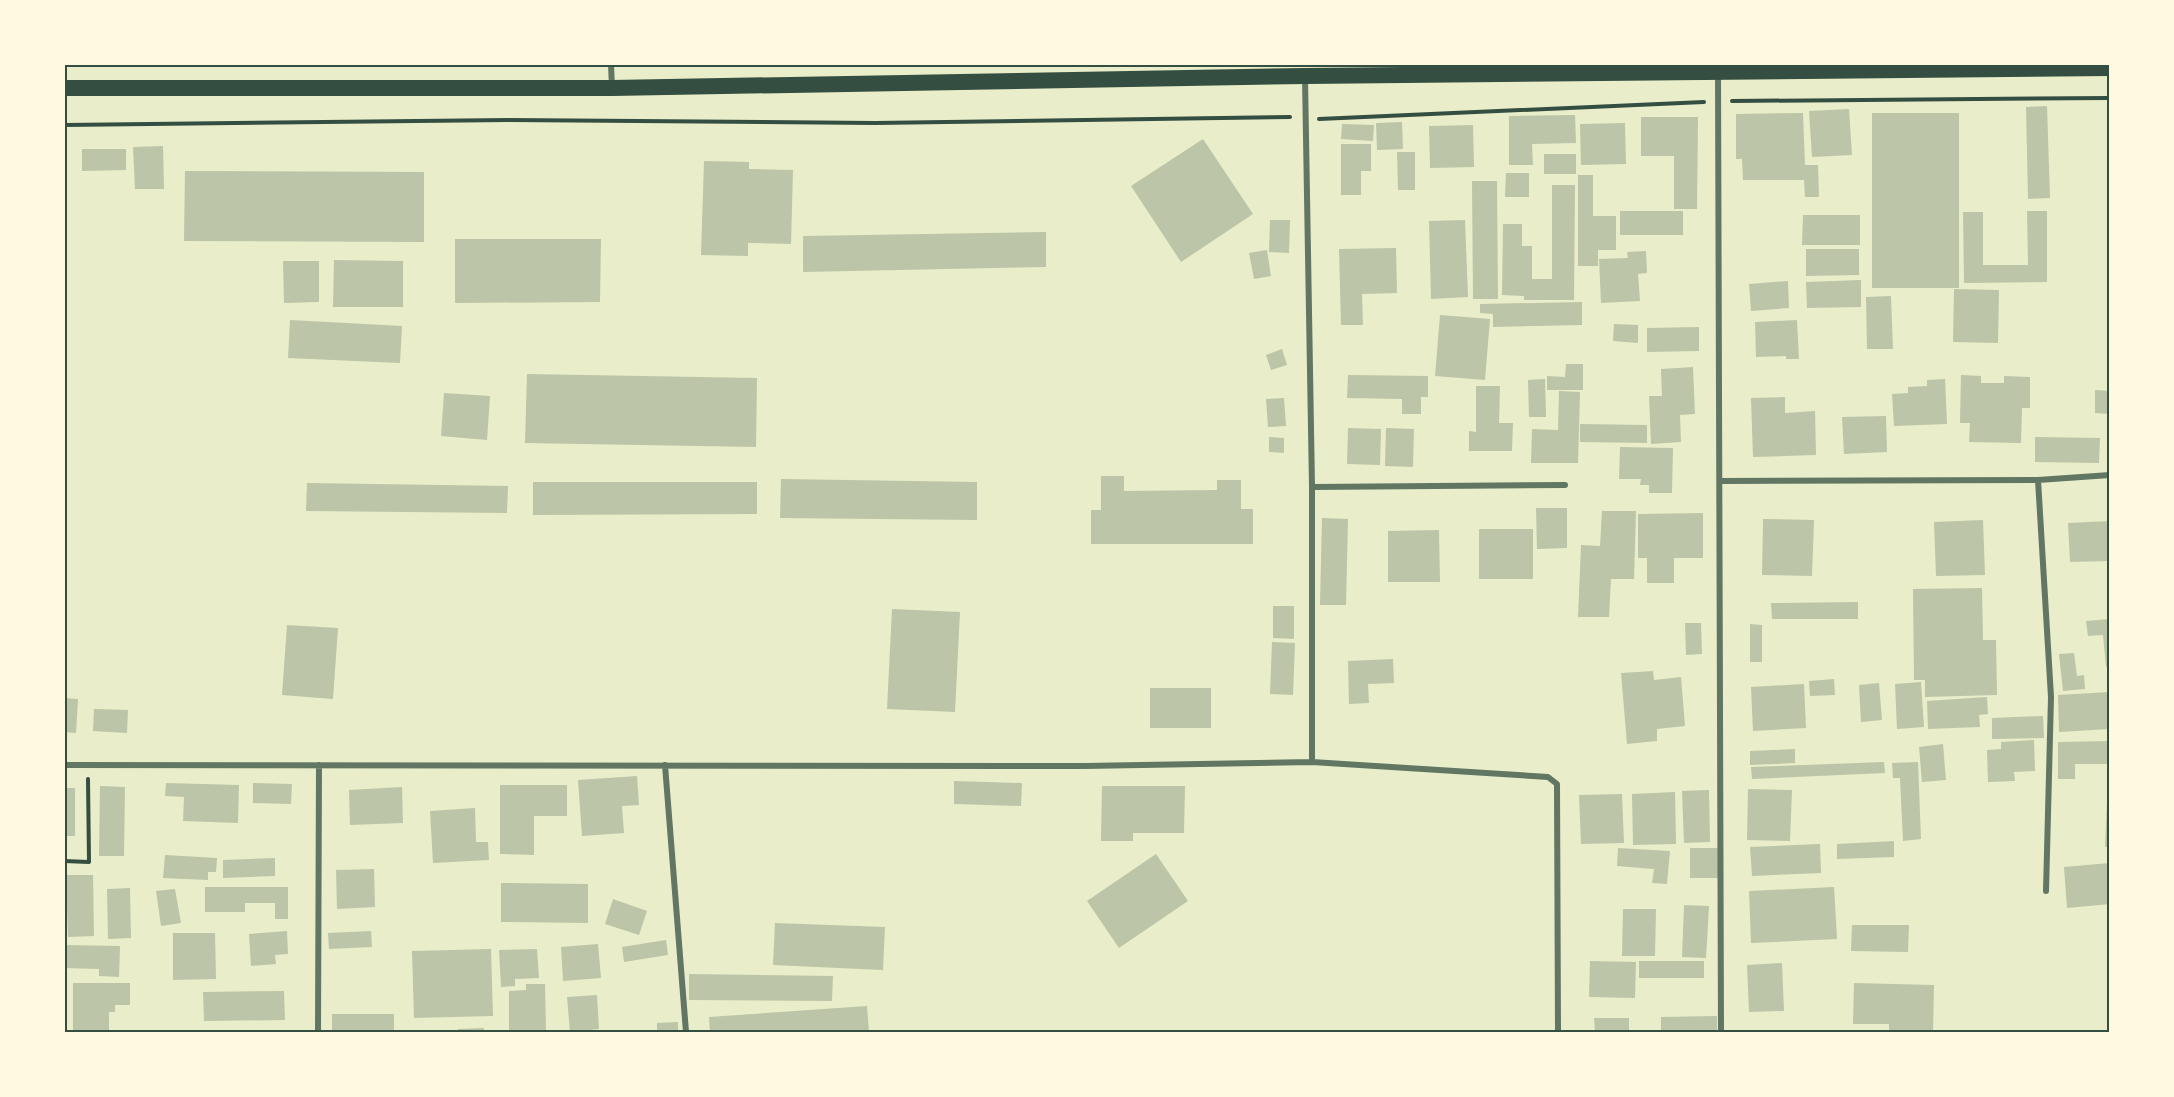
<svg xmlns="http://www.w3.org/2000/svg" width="2174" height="1097" font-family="'Source Sans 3',sans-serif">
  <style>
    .building { fill: #bcc5a7 }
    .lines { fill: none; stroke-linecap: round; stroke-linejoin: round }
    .path { stroke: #344e41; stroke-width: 4 }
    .minor { stroke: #617663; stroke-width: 6 }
    .trunk { stroke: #344e41; stroke-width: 16 }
    .neatline { fill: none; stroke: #344e41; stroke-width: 2 }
  </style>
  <rect width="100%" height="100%" fill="#e9edc9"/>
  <path class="building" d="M2047,106L2050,198L2028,199L2026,107Z
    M1849,109L1852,155L1812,157L1809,111Z
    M1803,113L1805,165H1818L1819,197H1805L1804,180H1743L1742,159H1736V114Z
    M1872,113H1959V288H1872Z
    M1575,115L1576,143L1532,144L1533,165H1509V116Z
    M1641,117H1698L1697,209H1674V156H1641Z
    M1402,122L1403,149L1377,150L1376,123Z
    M1625,123L1626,164L1581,165L1580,124Z
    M1342,124L1374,125L1373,141L1341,139Z
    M1473,125L1474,167L1430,168L1429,126Z
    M1203,139L1253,214L1181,262L1131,186Z
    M1341,144H1371V171H1361V195H1341Z
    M163,146L164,189H135L133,147Z
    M82,149H126V170L82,171Z
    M1397,152H1415V190H1398Z
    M1544,154H1576V174H1544Z
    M704,161L749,162V169L793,170L791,244L748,243V256L701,255Z
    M185,171L424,172V242L184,241Z
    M1506,173H1529V197H1505Z
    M1578,175H1593V216H1616V250H1598V266H1578Z
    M1472,181H1497L1498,299H1473Z
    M1552,185H1575L1574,300H1524V296L1502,295L1503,224H1522V246H1532V279H1552Z
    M1620,211H1683V235H1620Z
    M2027,211H2047V282L1964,283L1963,212H1983V265H2028Z
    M1803,215H1860V245H1802Z
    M1270,220H1290L1289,253L1269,252Z
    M1465,220L1468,297L1431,299L1429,221Z
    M1046,232V267L803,272V236Z
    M455,239H601L600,302L455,303Z
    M1396,248L1397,293L1362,294L1363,325H1341L1339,249Z
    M1806,249H1859V275L1806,276Z
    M1267,250L1271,276L1254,279L1249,253Z
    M1646,251L1647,273L1638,274L1640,301L1601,303L1599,259L1628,258L1627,252Z
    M334,260L403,261V307H333Z
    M283,261H319V302L284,303Z
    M1861,280V307L1807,308L1806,282Z
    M1788,281L1789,308L1751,311L1749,284Z
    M1954,289L1999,290L1998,343L1953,342Z
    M1891,296L1893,349H1867L1866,297Z
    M1582,302V325L1493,327V314L1480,313V304Z
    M1440,315L1490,319L1485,380L1435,376Z
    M290,320L402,326L400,363L288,358Z
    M1797,320L1799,359H1786V356L1756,357L1755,322Z
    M1614,324L1638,325V343L1613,341Z
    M1699,327V351L1647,352V328Z
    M1282,349L1287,365L1271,370L1266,355Z
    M1566,364H1583V390H1547V376L1565,377Z
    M1693,367L1695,414L1680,415L1681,442L1651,444L1649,396H1662L1661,369Z
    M527,374L757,378L756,447L525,443Z
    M1348,375L1428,376V397H1421V414H1402V399L1347,398Z
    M1961,375L1981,376V383H2004V376L2030,377V408H2022L2021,443L1969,442L1970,423H1960Z
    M1545,379L1546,417H1529L1528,380Z
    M1945,379L1947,424L1894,426L1892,394L1908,393V387L1927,386V380Z
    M1476,386H1500L1499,423H1513L1512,451H1469V431L1476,432Z
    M2095,390L2110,391V414L2095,413Z
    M1559,391L1580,392L1578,463H1531L1532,429L1558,430Z
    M444,393L490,396L487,440L441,436Z
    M1785,397V413L1815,411L1816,455L1753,457L1751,398Z
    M1284,398L1286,426L1268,427L1266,399Z
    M1886,416L1887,452L1844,454L1842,417Z
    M1580,424L1647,425V443L1580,442Z
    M1348,428L1381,429L1380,465L1347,464Z
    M1386,428L1414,429L1413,467L1385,466Z
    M1269,437L1284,438V453L1269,452Z
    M2035,437L2100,438L2099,463L2035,462Z
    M1620,447L1673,448L1672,493H1649V485H1640L1641,479H1619Z
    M1101,476H1124V491L1217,490V480H1241V509H1253V544H1091V510H1101Z
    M781,479L977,482V520L780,518Z
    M533,482H757V514L533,515Z
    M307,483L508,486L507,513L306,511Z
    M1536,508H1567V548L1537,549Z
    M1602,511H1636L1634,579H1611L1609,617H1578L1581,545L1600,546Z
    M1703,513V558H1674V583H1647V558H1638V514Z
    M1322,518L1348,519L1346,605H1320Z
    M1763,519L1814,520L1812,576L1762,575Z
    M1983,520L1985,575L1936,576L1934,522Z
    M2110,521V561L2070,562L2068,523Z
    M1479,529H1533V579H1479Z
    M1439,530L1440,582H1388V531Z
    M1982,588L1983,640H1996L1997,695L1925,697V680H1914L1913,589Z
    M1858,602V619H1772L1771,603Z
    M1273,606H1294V639L1273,638Z
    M892,609L960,612L955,712L887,709Z
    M2110,619V666L2106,667L2103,635L2088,636L2086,621Z
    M1685,623H1701L1702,654L1686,655Z
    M1750,624L1762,625V662H1750Z
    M287,625L338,628L333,699L282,695Z
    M1272,642L1295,643L1293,695L1270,694Z
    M2074,653L2077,676L2084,675L2085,689L2063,691L2059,654Z
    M1393,659L1394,683L1368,684L1369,703L1349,704L1348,661Z
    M1653,671L1654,680L1681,677L1685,726L1657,729V741L1627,744L1621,673Z
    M1834,679L1835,695L1810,696L1809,681Z
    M1921,682L1924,727L1897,729L1895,684Z
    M1879,683L1882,720L1861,722L1859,685Z
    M1804,684L1806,728L1753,731L1751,687Z
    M1150,688H1211V728H1150Z
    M2110,692V729L2059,732L2058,695Z
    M1987,697L1988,714L1979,715L1980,727L1928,729L1927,701Z
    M64,698L78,699L76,733L64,732Z
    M94,709L128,710L127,733L93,731Z
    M2043,716L2044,738L1992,739V718Z
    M2034,740L2035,771L2014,772L2015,781L1988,782L1987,750L2001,749V742Z
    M2110,741V764H2075V779H2058V742Z
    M1943,744L1946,780L1922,782L1919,747Z
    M1795,749V763L1750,765V751Z
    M1884,762L1885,773L1752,779L1751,767Z
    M1918,762L1921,839L1903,841L1900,778H1893L1892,763Z
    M637,776L639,805L622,806L624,833L582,836L578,780Z
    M954,781L1022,783L1021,806L954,804Z
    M166,783L239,785L238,823L183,821L184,797L165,796Z
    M253,783L292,784L291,804L253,803Z
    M500,785H567V816H534V855L500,854Z
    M100,786L125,787L124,856H99Z
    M1102,786H1185L1184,833H1133V841H1101Z
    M402,787L403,823L350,825L349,790Z
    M64,788H75V836H64Z
    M1748,789L1792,790L1790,841L1747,840Z
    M1709,790L1710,842L1684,843L1682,791Z
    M1675,792L1676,844L1633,845L1632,794Z
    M1622,794L1624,843L1581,844L1579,795Z
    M2107,800H2110V847H2105Z
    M475,808L476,842H488L489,860L433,863L430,811Z
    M1894,841V857L1837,859V844Z
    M1820,844L1821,873L1752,876L1750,847Z
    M1618,848L1670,851L1667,884L1652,883L1654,869L1617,866Z
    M1690,848H1720V878H1690Z
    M1156,854L1188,901L1119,948L1087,901Z
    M165,855L217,858L216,872H208V880L163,878Z
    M275,858V876L223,878V860Z
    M2110,863V904L2067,908L2064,867Z
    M374,869L375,907L337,909L336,870Z
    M66,875H93L94,936L68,937Z
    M501,883L588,884V923L501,922Z
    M205,887H288V919H275V903H245V912H205Z
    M1834,887L1837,939L1751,943L1749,891Z
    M130,888L131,938L108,939L107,889Z
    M175,889L181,923L161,926L156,891Z
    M613,899L647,911L639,935L605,924Z
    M1684,905L1709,906L1706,958L1682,957Z
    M1623,909H1656L1655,956H1622Z
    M775,923L885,927L883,970L773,965Z
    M1852,925H1909L1908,952L1851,951Z
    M287,931L288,954L275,955L276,964L251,966L249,934Z
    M371,931L372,947L329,949L328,933Z
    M173,933H215L216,979L173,980Z
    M666,940L668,955L624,962L622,947Z
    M598,944L601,978L563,981L561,947Z
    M64,945L120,946L119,977L99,976V969L64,968Z
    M491,949L493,1016L414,1018L412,951Z
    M537,949L539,978L515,979V986L501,987L499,950Z
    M1590,961L1636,962L1635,998L1589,997Z
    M1639,961H1704V978H1639Z
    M1782,963L1784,1011L1749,1012L1747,965Z
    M689,974L833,976L832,1001L689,1000Z
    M73,983H130V1005H115V1012H109V1032H73Z
    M1854,983L1934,985L1933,1032H1889V1024H1853Z
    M526,984H545L546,1032H509V991L526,990Z
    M284,991L285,1020L204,1021L203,992Z
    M597,995L599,1029L570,1032L567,997Z
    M867,1006L869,1032H710L709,1017Z
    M332,1014H394V1032H332Z
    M1717,1016V1032H1661V1017Z
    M1594,1018H1629V1032H1595Z
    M678,1022V1032H657V1023Z
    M484,1028V1032H458V1029Z"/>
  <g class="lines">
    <path class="path" d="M1732,101L2110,98
      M1319,119L1704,102
      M64,125L509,120L875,123L1290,117
      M64,861L89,862L88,779"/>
    <path class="minor" d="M611,64L612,88
      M1718,73L1721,1032
      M1305,78L1312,487V762
      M2038,480L2051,697L2046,891
      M1721,481L2038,480L2110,475
      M1312,487L1565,485
      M64,765L1084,766L1312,762L1548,777L1557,784L1558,1032
      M665,765L686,1032
      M318,1032L319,765"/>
    <path class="trunk" d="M64,88H612L1305,76L2110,68"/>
  </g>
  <rect width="2174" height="1097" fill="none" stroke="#fefae0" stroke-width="132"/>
  <rect x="66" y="66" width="2042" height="965" class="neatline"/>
</svg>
